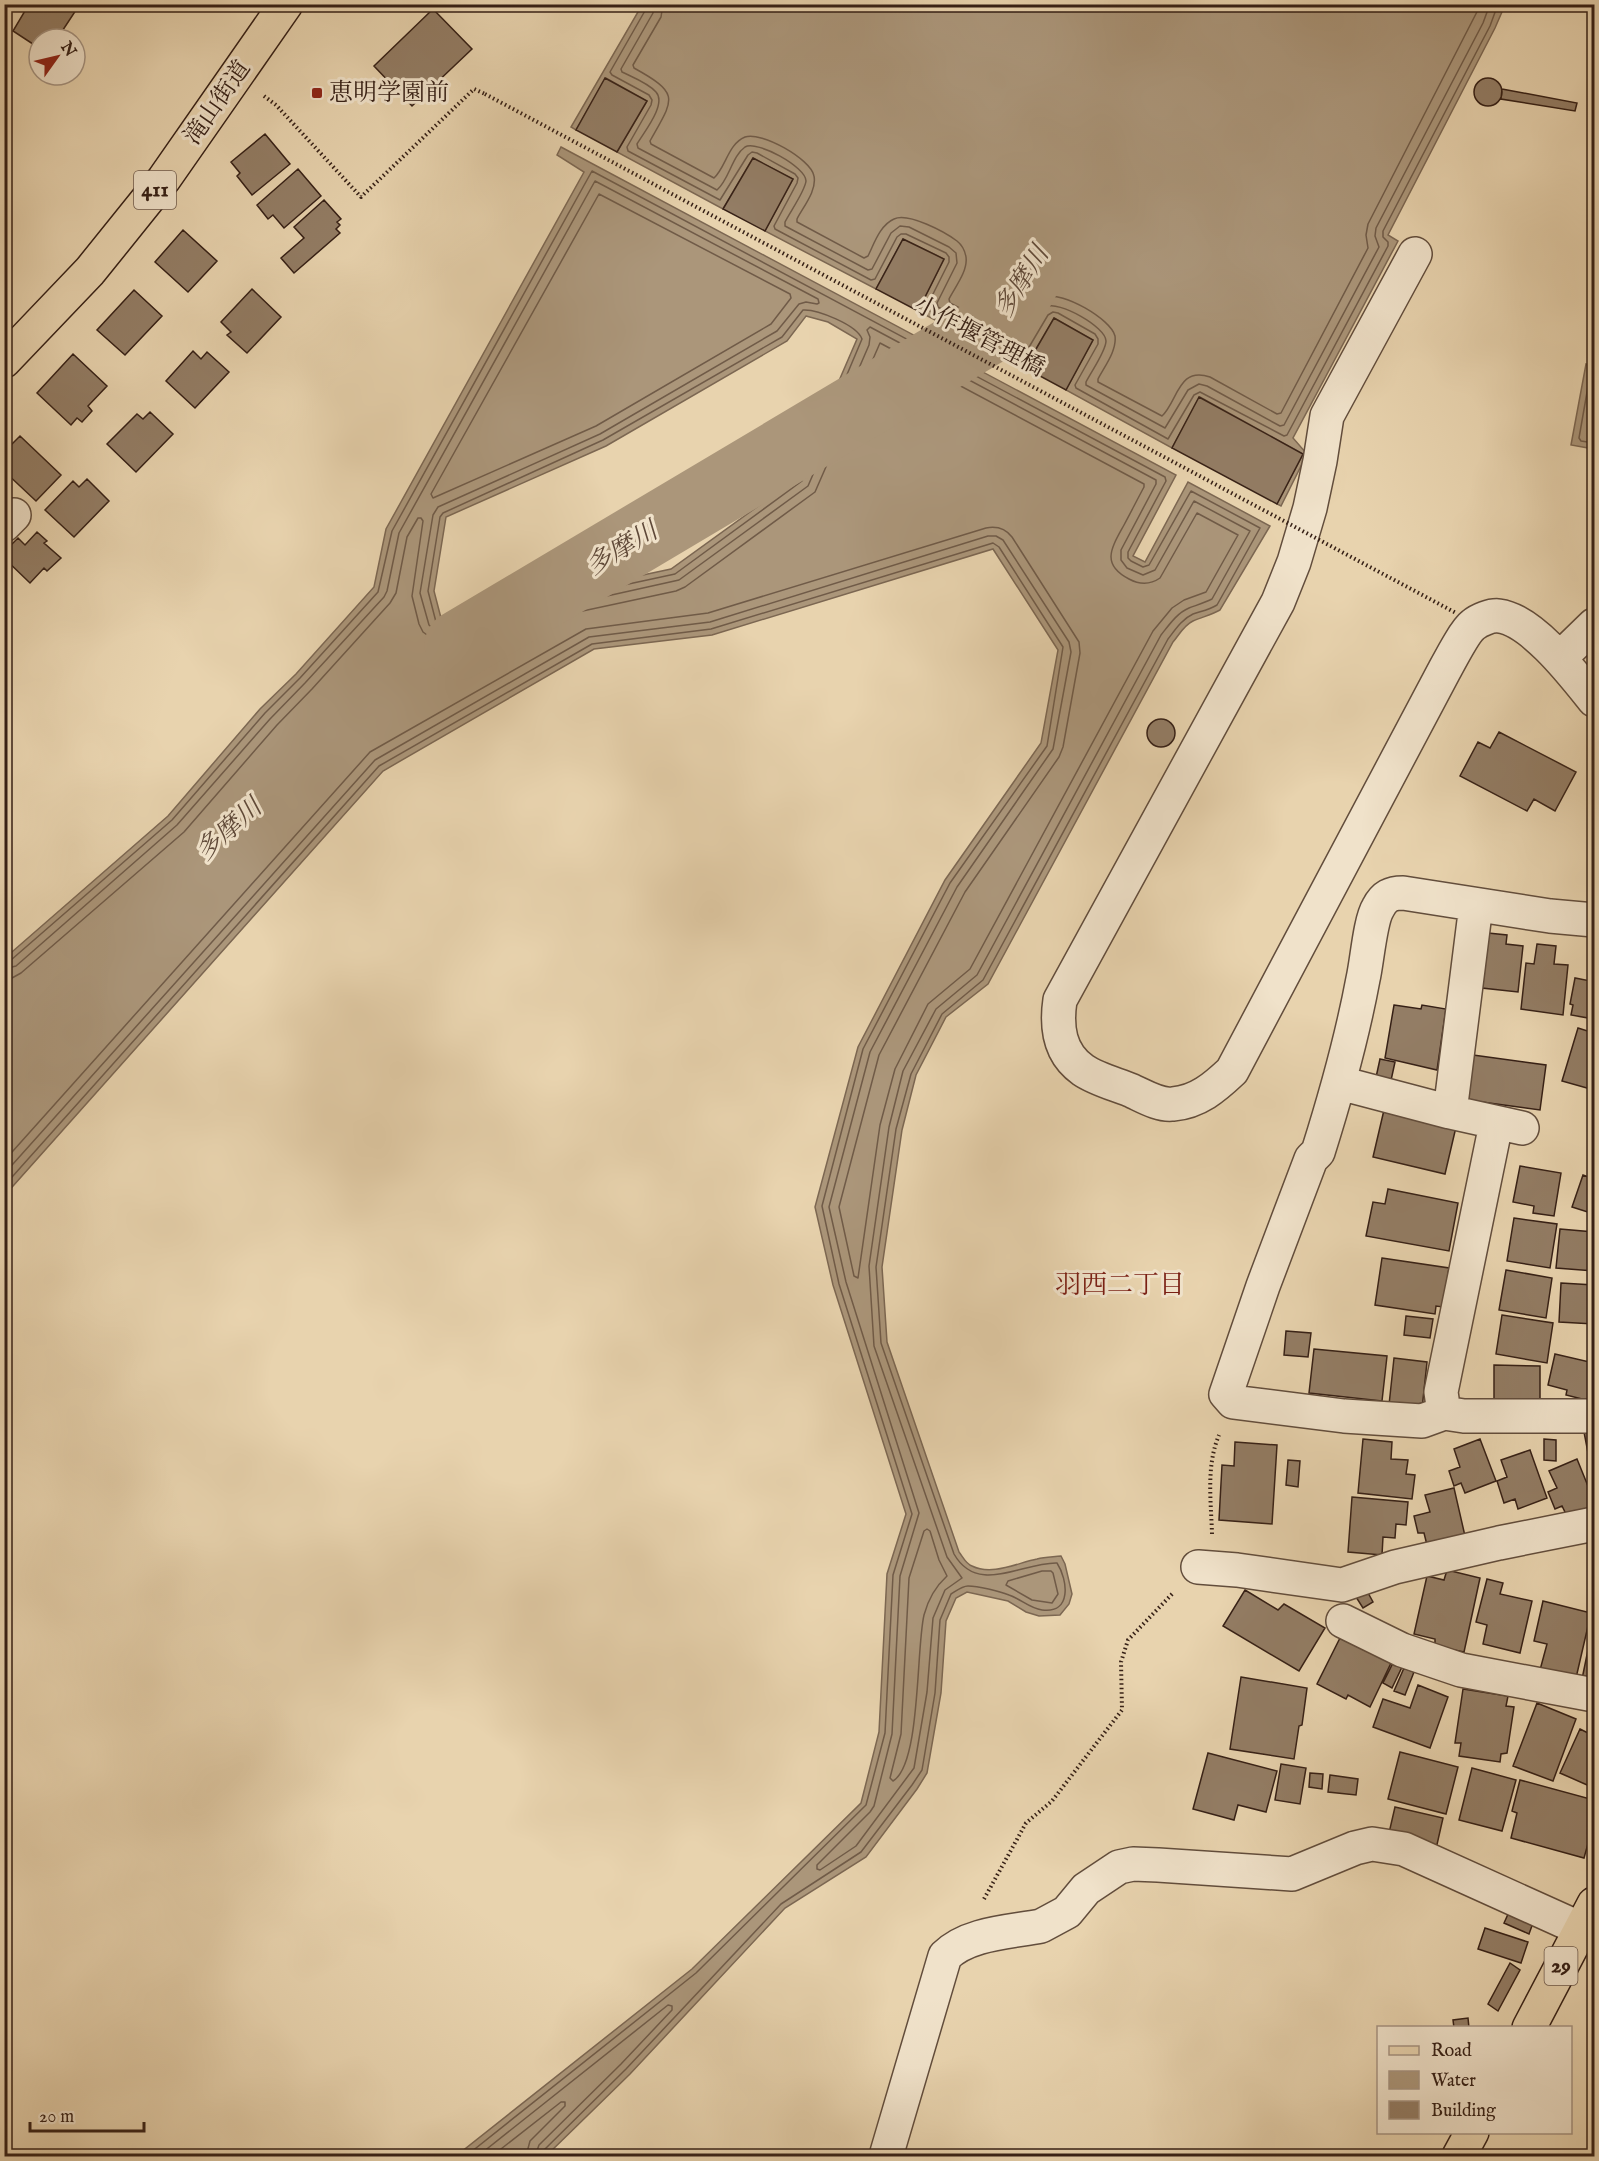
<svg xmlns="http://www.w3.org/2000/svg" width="1599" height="2161" font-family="'IM FELL English','Noto Serif JP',serif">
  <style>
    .water { fill: #ab967a; stroke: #7c6752; stroke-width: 1.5; fill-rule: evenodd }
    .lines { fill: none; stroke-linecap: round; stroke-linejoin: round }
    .shore { stroke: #705b48; stroke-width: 1.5 }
    .river { stroke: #ab967a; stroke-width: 69 }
    .building { fill: #937d65; stroke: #362016; stroke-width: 1.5 }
    .minor-casing { stroke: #624d3c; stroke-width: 36 }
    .major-casing { stroke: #362016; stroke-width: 36 }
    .highway-casing { stroke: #362016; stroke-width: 36 }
    .path { stroke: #362016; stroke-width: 4; stroke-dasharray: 1.5 3; stroke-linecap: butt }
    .minor { stroke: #f0e2ca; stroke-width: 33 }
    .major { stroke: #e8d3ae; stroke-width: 33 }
    .highway { stroke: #e8d3ae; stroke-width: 33 }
    .path-bridge { stroke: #362016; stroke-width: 4; stroke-dasharray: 1.5 3; stroke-linecap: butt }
    .poi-dot { fill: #8f2418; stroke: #f0e2ca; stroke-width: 2 }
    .labels { text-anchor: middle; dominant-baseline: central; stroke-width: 6; stroke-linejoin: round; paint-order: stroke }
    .shield { fill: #f0e2ca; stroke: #6e5a4c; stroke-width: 1.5 }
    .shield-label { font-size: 22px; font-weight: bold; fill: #362016 }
    .poi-label { font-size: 24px; fill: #362016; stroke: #f0e2ca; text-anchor: start }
    .street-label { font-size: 24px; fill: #362016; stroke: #f0e2ca }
    .water-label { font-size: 26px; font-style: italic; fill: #5f4939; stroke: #f0e2ca }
    .neighbourhood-label { font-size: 26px; fill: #7a1f14; stroke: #f0e2ca }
  </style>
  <rect width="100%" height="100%" fill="#e8d3ae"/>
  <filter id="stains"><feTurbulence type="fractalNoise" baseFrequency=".00333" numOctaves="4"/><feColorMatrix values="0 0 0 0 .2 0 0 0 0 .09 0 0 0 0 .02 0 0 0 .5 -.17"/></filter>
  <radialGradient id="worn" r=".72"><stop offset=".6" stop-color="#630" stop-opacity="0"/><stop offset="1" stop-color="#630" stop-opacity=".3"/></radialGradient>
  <path class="water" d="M642,5H1505L1495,28L1388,235L1398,241L1293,438L1307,454L1281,506L1277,504L1303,454L1200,397L1172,448L1066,390L1093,340L1054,318L1025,368L918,311L944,259L903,239L876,289L765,231L793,179L753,158L723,209L617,152L647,101L606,78L576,130L571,127Z
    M561,147L1176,475L1133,556L1145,562L1188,482L1270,526L1220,610C1211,615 1202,617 1193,621C1184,625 1179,635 1173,642L988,984L946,1017L916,1075L902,1130L882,1267L887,1342L959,1552C963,1557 966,1564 972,1566C992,1576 1017,1563 1037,1559C1045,1557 1053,1557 1061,1556L1065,1564L1072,1594L1069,1604L1060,1615L1039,1616L1026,1612L1008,1601L967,1592L956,1598L946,1621L941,1693L927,1773L917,1789L866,1857L785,1908L630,2074L546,2156H456L692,1969L861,1803L879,1732L887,1574L906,1514L833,1285L815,1207L858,1047L945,880L1041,743L1058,650L993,549L712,635L594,649L383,771L5,1195V958L168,816L260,709L296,674L374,587L386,529L584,172L557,155ZM806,316L828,322L857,339L797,478L671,569L441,618L434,591L446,517L606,446L787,341Z
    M1586,364L1594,367V449L1571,445Z"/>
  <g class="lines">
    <path class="shore" d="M647,4L646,9L610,72L612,75L649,95L652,100L651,105L627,147L628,151L720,200L748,155L752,152L757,153L795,174L798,178L797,183L774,226L775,229L871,280L875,279L897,237L901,234H906L946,253L949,257V262L927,306L928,310L1022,359L1048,315L1053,312L1058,313L1095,334L1098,339V344L1075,385L1076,388L1168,439L1194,395L1200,392L1284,436L1287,435L1388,246V242L1383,237V231L1490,26L1498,4
      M654,4L653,13L621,69L622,72C632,77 648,83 656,92C667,104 644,132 637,144L638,148L717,190C729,180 732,156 745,147C757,140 806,167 806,181C805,191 790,212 785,222V226L868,270L872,269L891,233L900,226L909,227L949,247L956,253L957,263L937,303L938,307L1019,349C1031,339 1033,315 1046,307C1058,300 1106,327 1106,341C1106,351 1091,372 1086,382V385L1165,428L1188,390L1199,384L1207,386L1280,426L1284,425L1379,247L1375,236L1376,228L1483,23L1490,4
      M663,4L661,17L633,65L634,68C681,94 674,98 650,141L651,144L714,178C726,167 728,144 745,137C761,131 811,159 814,176C817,191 803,207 797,219V222L864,258L868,256C874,244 880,225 894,219C908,212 945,232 957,241C962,245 965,251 966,257C968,271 955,287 949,299L950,303L1015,337C1027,327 1029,304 1046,297C1062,291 1111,319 1115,336C1117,351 1104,367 1098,379V382L1162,416C1178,401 1178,366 1210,377L1277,414L1281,413L1368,248L1366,235L1368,224L1481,4
      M599,194L790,294L791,298L771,324L596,426L433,498L431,494Z
      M803,310C817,309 857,325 862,339L802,481L675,574L443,624L436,622L428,591L440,517L443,513L603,440L782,337Z
      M1594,372L1590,375L1579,438L1581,441L1594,443
      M4,962L11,960L172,820L265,713L300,678L378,592L392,531L592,171L1165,477L1166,481L1128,552V558L1131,561L1143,567L1149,565L1191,491L1260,528L1217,605C1209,610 1202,611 1193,614C1182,619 1175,630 1168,639L983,980L942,1014L911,1074L896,1129L876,1267L881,1343L954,1554C978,1596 1022,1562 1057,1563C1068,1580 1072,1614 1042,1610C1029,1608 1021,1599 1009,1595C999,1591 978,1586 968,1586C962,1586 956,1591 951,1594L940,1620L935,1693L922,1770L912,1785L861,1852L781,1904L626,2069L544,2150L542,2156
      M4,969L16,966L177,825L270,719L305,683L384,597L387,591L399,533L595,181L818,299L819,303L817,304L806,302L799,304L777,331L600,434L438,507L433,515L420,593L429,625L436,631L445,632L679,580L808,486L869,345L870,337L867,330L870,327L1156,480V484L1121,550V560L1127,568L1143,575L1155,570L1194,501L1250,531L1212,599C1204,603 1197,605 1189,608C1177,613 1169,625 1161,635L977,975L936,1009L903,1071L889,1127L869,1266L874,1346L947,1557L962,1578L945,1590L933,1618L927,1692L914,1768L856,1846L820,1870L817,1869V1865L870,1812L874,1806L892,1734L900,1576L919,1513L846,1282L829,1207L870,1052L957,887L1053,749L1071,652L1069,642L1003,540L996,536H988L710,622L589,637L375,760L4,1174
      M4,978H12L21,973L184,832L277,725L312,689L390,603L396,593L407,537L418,518H421L423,521L412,596L419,624L423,632L434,640H447L676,591L685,587L815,492L880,343L1144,484V487C1137,500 1131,512 1124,525C1112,547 1100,564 1129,579C1140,585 1150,585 1160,578L1197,513L1238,535L1206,592L1184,600L1172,608L1153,631L970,969L928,1004L895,1069L880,1125L858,1278L854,1276L839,1207L879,1055L965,892L1059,757L1063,747L1080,653L1079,642L1012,537C1005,528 996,526 986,528L708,613L586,629L370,752L4,1161
      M4,1186L379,766L592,644L711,629L993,543L999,547L1063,647L1047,746L950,883L863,1049L822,1206L839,1284L912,1514L893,1575L885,1733L866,1805L696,1973L466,2156
      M927,1529L930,1531L939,1560L947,1576C936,1586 928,1600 924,1615C916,1648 921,1764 893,1781L890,1778L901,1734L909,1578L924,1531Z
      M1042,1571H1051L1053,1573L1058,1594L1052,1603L1032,1600L1006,1585L1008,1581Z
      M478,2156L668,2005L672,2006V2010L621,2064L539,2145L535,2156
      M492,2156L561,2102H565V2106L530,2141L526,2156"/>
    <path class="river" d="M459,645L1002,322L1031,270"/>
  </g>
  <path class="building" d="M29,4H80L57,39H39V48L13,31Z
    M433,9L472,49L412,106L374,66Z
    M1474 92a14 14 0 1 1 28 0a14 14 0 1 1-28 0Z
    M605,78L647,101L617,152L576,130Z
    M1502,89L1577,103L1575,111L1501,99Z
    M265,134L290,164L252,195L237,176L240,173L231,162Z
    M753,158L793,179L765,231L723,209Z
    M298,169L321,196L284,228L273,215L268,219L257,205Z
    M324,200L341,219L337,222L340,225L336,229L340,233L294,273L281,258L304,238L294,227Z
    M183,230L217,261L188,292L155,262Z
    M903,239L944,259L918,311L876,289Z
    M252,289L281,317L247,353L227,335L231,332L221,322Z
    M134,290L162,316L125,355L97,330Z
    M1054,318L1093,340L1066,390L1025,368Z
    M193,351L201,359L207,352L229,372L195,408L166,381Z
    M73,354L107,386L88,406L92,411L82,422L77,418L71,425L37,393Z
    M1199,397L1303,454L1277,504L1172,448Z
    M150,412L173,434L136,472L107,444L137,414L143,419Z
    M20,436L61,475L36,501L4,471V452Z
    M87,479L109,501L74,537L45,510L73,481L79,487Z
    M37,532L47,541L44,543L61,558L47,571L44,568L30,583L4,558V552L18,538L25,545Z
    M1147 733a14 14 0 1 1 28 0a14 14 0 1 1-28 0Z
    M1499,732L1576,772L1555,811L1534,799L1527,811L1460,776L1478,742L1490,748Z
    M1488,933L1507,935L1506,944L1523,946L1518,992L1482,988Z
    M1537,944L1556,946L1554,964L1568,965L1563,1015L1521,1009L1526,963L1534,964Z
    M1592,974L1594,975V1019L1571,1015L1573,1005L1570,1004L1575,978L1590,981Z
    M1394,1005L1421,1009L1422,1005L1446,1009L1437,1070L1385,1058Z
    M1578,1028L1594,1033V1090L1562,1081Z
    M1473,1055L1546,1065L1540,1110L1467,1100Z
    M1380,1059L1395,1062L1390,1085L1375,1082Z
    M1384,1110L1456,1127L1445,1174L1373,1157Z
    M1520,1166L1561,1173L1554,1216L1533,1213L1534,1206L1513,1202Z
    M1583,1175L1594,1179V1214L1572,1207Z
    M1388,1189L1458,1203L1449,1251L1366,1236L1373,1202L1385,1204Z
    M1514,1218L1557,1224L1550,1268L1507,1261Z
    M1560,1229L1594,1232V1271L1556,1268Z
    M1382,1258L1449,1268L1443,1307L1436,1306L1435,1314L1375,1305Z
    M1506,1270L1552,1278L1546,1318L1499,1310Z
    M1561,1283L1594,1285V1324L1559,1322Z
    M1502,1315L1553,1323L1547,1363L1496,1354Z
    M1406,1316L1433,1319L1430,1338L1404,1335Z
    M1286,1331L1311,1333L1308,1357L1284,1355Z
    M1314,1349L1387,1356L1382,1401L1309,1393Z
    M1555,1354L1594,1363V1402L1566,1395L1567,1390L1548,1385Z
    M1394,1358L1427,1362L1422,1409L1389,1405Z
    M1494,1365L1540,1366V1402L1494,1401Z
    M1594,1430V1457L1589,1458L1584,1432Z
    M1363,1439L1392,1442L1391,1459L1408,1460L1406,1474L1415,1475L1412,1499L1358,1493Z
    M1480,1439L1496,1481L1465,1493L1461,1483L1454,1486L1449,1471L1460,1467L1454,1449Z
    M1544,1439L1556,1440V1461L1544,1460Z
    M1235,1442L1277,1445L1272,1524L1219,1520L1222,1465L1234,1466Z
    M1530,1450L1547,1498L1518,1509L1515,1499L1504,1503L1497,1481L1507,1477L1501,1460Z
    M1577,1459L1594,1501V1509L1569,1520L1562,1506L1555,1509L1548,1492L1557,1488L1549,1471Z
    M1288,1460L1300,1461L1298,1487L1286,1485Z
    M1454,1488L1465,1536L1427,1545L1424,1533H1418L1414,1516L1430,1512L1425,1495Z
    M1352,1497L1408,1502L1406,1525L1396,1524L1395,1538L1383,1537L1382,1555L1348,1552Z
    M1447,1570L1480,1578L1464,1652L1435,1646V1639L1414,1634L1427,1576L1444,1580Z
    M1487,1579L1503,1583L1500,1594L1532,1601L1520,1653L1483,1644L1487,1625L1476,1622Z
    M1245,1590L1278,1610L1284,1604L1325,1628L1299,1671L1223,1626Z
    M1367,1591L1373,1602L1363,1608L1356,1597Z
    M1543,1601L1591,1613L1576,1678L1540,1670L1547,1644L1534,1641Z
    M1340,1638L1391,1663L1370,1707L1348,1695L1346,1699L1317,1684Z
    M1589,1645L1594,1646V1682L1582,1679Z
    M1393,1663L1402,1667L1392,1688L1383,1683Z
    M1404,1668L1414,1672L1405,1695L1394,1691Z
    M1241,1677L1307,1688L1302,1725L1299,1726L1294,1759L1230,1749Z
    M1418,1685L1448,1697L1430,1748L1373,1727L1383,1699L1410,1708Z
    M1463,1689L1508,1696L1506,1706L1514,1707L1507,1753L1501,1754L1500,1762L1459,1756L1461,1743H1455Z
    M1537,1703L1576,1719L1553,1781L1513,1766Z
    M1580,1729L1594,1736V1788L1560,1773Z
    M1400,1752L1458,1767L1446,1814L1388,1799Z
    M1208,1753L1277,1771L1266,1812L1238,1805L1234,1820L1193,1809Z
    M1281,1764L1306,1768L1300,1804L1275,1800Z
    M1472,1768L1516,1780L1502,1831L1459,1820Z
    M1310,1773L1323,1774L1322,1789L1309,1787Z
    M1330,1775L1358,1779L1356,1795L1328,1792Z
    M1520,1780L1594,1800V1830L1592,1829L1584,1858L1511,1838L1517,1813L1512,1811Z
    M1395,1807L1443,1818L1436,1849L1389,1833Z
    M1509,1912L1533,1923L1529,1934L1504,1923Z
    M1485,1928L1528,1942L1521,1963L1478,1949Z
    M1510,1963L1520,1970L1498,2011L1488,2004Z
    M1468,2018L1469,2028H1454L1453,2020Z"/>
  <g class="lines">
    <defs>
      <path id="minor" d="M1415,254L1327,416L1320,461L1310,508L1294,562L1278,602L1060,1000C1056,1027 1059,1053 1083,1070C1096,1079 1115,1084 1130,1090C1142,1095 1159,1106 1173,1104C1198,1102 1215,1087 1232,1071L1444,671C1450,660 1465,631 1473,625C1479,620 1491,615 1499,616C1532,620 1574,675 1594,700
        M4,525L14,515
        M1560,658L1594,625
        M1594,920L1550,916L1403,893C1391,893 1384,896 1378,908C1370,921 1367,962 1363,979C1352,1038 1336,1095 1318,1152L1311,1159L1263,1286L1226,1394L1233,1402L1344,1416L1422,1421L1444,1413L1464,1416H1594
        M1340,1083L1450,1112L1522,1128
        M1450,1112L1476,905
        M1444,1413L1441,1392L1496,1124
        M1198,1567L1237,1570L1342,1585L1395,1567L1499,1543L1594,1524
        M1343,1621L1402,1650L1461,1670L1594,1695
        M886,2156L945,1956C968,1933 1010,1932 1041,1926L1067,1912L1086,1889L1119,1867L1133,1864L1158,1865L1292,1874L1355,1848L1372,1844L1404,1849L1581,1929"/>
      <path id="major" d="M1529,2028L1594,1904
        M1459,2156L1472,2132"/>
      <path id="highway" d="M4,361L90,271L164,179L286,4"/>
    </defs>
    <use href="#minor" class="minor-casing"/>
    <use href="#major" class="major-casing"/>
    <use href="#highway" class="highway-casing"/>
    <path class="path" d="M264,96L276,105L361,197L474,89L485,94
      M1212,1534C1211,1500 1206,1466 1219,1435
      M984,1899L1026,1823L1052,1801L1122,1710L1121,1662L1128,1640L1174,1592"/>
    <use href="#minor" class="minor"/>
    <use href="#major" class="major"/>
    <use href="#highway" class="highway"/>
    <path class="path-bridge" d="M485,94L1456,613"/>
  </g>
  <rect class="poi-dot" x="311" y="87" width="12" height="12" rx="3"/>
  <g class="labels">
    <g class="shield">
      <rect x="134" y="171" width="42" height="38" rx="4.5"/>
      <rect x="1544.5" y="1947" width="33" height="38" rx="4.5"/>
    </g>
    <g class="shield-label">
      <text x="155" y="190">411</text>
      <text x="1561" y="1966">29</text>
    </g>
    <g class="poi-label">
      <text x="329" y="93">恵明学園前</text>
    </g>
    <g class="street-label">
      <text transform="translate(218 103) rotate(-55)">滝山街道</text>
      <text transform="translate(979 337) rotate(28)">小作堰管理橋</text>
    </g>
    <g class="water-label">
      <text transform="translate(1022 282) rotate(-58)">多摩川</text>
      <text transform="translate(622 549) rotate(-31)">多摩川</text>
      <text transform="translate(229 830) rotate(-42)">多摩川</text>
    </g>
    <g class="neighbourhood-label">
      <text x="1120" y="1285">羽西二丁目</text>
    </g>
  </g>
  <rect width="1599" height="2161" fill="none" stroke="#e8d3ae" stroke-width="24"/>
  <rect x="6" y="6" width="1587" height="2149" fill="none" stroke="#362016" stroke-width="3"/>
  <rect x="12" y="12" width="1575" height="2137" fill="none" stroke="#362016" stroke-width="1.5"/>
  <rect x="1377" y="2026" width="195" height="108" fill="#f0e2ca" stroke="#a69482" stroke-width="1.5"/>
  <rect x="1389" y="2046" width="30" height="9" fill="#e8d3ae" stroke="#a69482" stroke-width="1.5"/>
  <text x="1431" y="2056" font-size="18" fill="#362016">Road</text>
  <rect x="1389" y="2071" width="30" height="18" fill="#ab967a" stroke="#a69482" stroke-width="1.5"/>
  <text x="1431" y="2086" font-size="18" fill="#362016">Water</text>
  <rect x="1389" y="2101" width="30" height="18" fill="#937d65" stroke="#a69482" stroke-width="1.5"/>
  <text x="1431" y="2116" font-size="18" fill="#362016">Building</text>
  <g transform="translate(57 57) rotate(56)"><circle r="28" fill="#f0e2ca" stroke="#a69482" stroke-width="1.5"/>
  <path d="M0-4.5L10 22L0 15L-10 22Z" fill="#8f2418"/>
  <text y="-9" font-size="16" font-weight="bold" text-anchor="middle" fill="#362016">N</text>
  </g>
  <path d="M30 2122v9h114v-9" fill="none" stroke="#362016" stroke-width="3"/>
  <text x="39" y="2122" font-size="18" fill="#362016" stroke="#f0e2ca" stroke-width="4.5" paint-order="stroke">20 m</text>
  <rect width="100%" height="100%" filter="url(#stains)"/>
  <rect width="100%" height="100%" fill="url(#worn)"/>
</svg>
